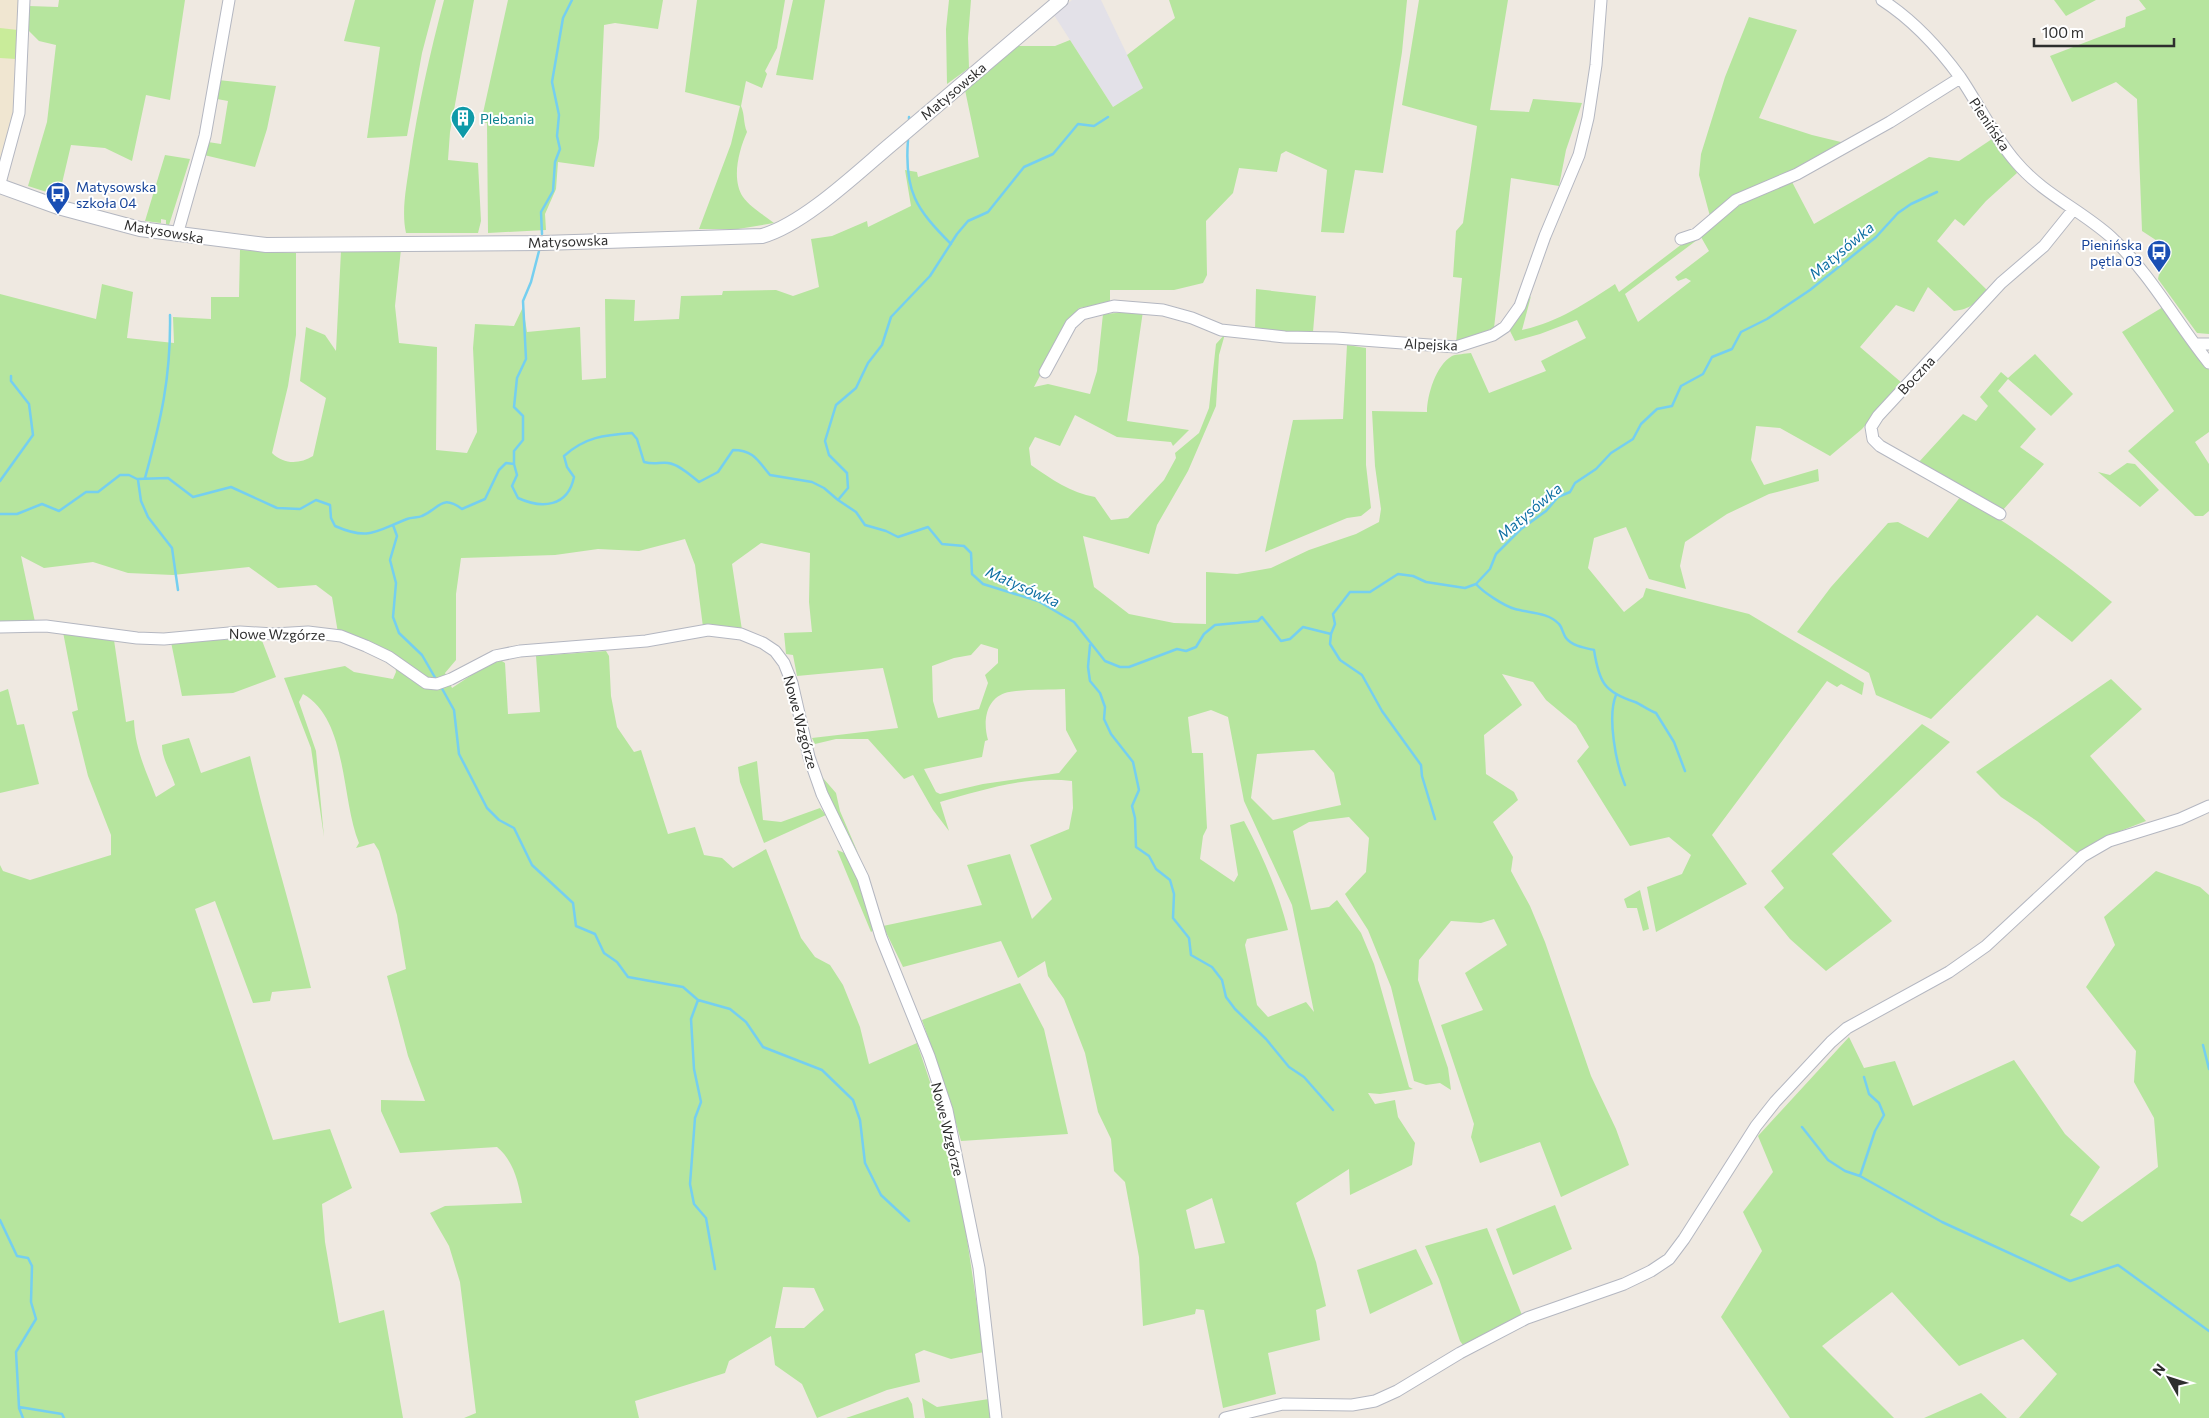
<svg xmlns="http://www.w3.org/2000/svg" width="2209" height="1418" font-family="Commissioner,sans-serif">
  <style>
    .industrial { fill: #e3e1e8 }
    .education { fill: #f0e6d1 }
    .green { fill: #b6e59e; fill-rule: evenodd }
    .pitch { fill: #c9ec9a }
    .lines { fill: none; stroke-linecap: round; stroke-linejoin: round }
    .stream { stroke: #75cff0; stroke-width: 2.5 }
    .minor-casing { stroke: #b4b7c1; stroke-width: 13 }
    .tertiary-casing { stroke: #b4b7c1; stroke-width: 16 }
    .minor { stroke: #fff; stroke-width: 11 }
    .tertiary { stroke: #fff; stroke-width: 14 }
    .labels { text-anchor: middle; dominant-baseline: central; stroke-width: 4; stroke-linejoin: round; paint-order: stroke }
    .street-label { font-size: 14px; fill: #2e2e2e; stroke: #fff }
    .culture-label { font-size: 14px; fill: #0d838f; stroke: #fff; text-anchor: start }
    .transit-label { font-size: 14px; fill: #164399; stroke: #fff; text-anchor: start }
    .water-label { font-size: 15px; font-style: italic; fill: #0d6fa3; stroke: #fff }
  </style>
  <rect width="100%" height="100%" fill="#efe9e1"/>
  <path class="industrial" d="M1072,0H1101L1143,88L1113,107L1054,15Z"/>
  <path class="education" d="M0,0H21L16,113L0,174Z"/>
  <path class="green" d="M59,0H185L170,100L146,95L132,161L105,148L71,145L59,196L28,186L47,122L56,45L39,41L29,31V6L58,7Z
    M355,0H436L422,53L407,136L367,138L380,47L344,41Z
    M444,0H474L450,132L448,160L478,163L481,221L478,233H406C401,210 407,184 410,161C418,106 430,53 444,0Z
    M508,0H663L658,29L615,23L604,25L599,138L594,167L558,162L556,189L545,214L546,230L488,233L487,123L481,122Z
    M697,0H785L777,48L765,71L767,74L762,88L746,81L741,106C745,115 743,122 747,132C739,150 731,179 743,197C750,207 764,215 774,223L738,229H699L731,144L740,106L685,92Z
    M793,0H825L813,80L776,75Z
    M949,0H971L968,38L969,68L947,84L946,29Z
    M1169,0H1407L1402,52L1383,173L1355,170L1344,233L1321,232L1327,170L1286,151L1281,154L1277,172L1239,168L1233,193L1206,221L1207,275L1203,283L1174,290H1110V303L1079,308L1062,334L1034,387L1048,384L1090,394L1097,371L1103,314L1143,311L1127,421L1189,430L1173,446L1171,442L1117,437L1075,415L1060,446L1035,437L1029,448L1031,465C1051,479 1071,493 1095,497L1111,520L1128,518L1164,480L1176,458L1175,453L1199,433L1209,408L1216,344L1225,334L1219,355L1216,406L1188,471L1157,525L1149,554L1083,536L1094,587L1129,614L1174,623L1206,624V572L1237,574L1271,568L1309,550L1356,534L1379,522L1381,509L1375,466L1372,411L1427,412C1427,395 1436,365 1452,356C1457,354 1465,354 1471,353L1489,393L1546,371L1541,361L1586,338L1577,320L1540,334L1515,341L1509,329L1531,296L1522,330C1558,322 1585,304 1615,284L1619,292L1682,244L1722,219L1745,201L1791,180L1814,224L1929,157L1959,161L1992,139L2017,173L1986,201L1964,226L1955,219L1937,241L1987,290C1976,303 1971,309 1954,311L1928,287L1914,312L1896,305L1860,347L1902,383L1862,429L1830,456L1780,428L1756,426L1751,460L1764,485L1818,469L1819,481L1769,494L1727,514L1685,542L1680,566L1686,589L1649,579L1626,527L1594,538L1588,568L1624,612L1643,597L1646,588L1749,614L1864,683L1862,695L1841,684L1837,687L1827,681L1712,835L1747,884L1656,932L1647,887L1682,874L1691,855L1669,837L1630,846L1577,761L1589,747L1576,725L1546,700L1533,682L1502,674L1522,705L1484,735L1486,774L1514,792L1518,800L1493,822L1513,857L1511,871L1530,906L1545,942L1591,1076L1616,1129L1629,1165L1561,1197L1540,1142L1480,1163L1471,1137L1474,1124L1441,1025L1483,1010L1465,973L1507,945L1494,919L1481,923L1451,921L1419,960L1418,980L1448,1068L1451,1090L1440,1083L1426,1085L1414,1081L1391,987L1368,930L1345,894L1366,872L1369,838L1349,817L1309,822L1293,831L1311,910L1329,907L1337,900L1361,933L1374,964L1409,1087L1413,1089L1380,1094L1368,1093L1375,1104L1395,1100L1398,1117L1415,1143L1412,1165L1350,1195L1349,1169L1296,1203L1316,1262L1326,1306L1316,1310L1320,1340L1268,1353L1276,1394L1223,1408L1204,1310L1196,1309L1195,1314L1143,1326L1139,1257L1125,1182L1114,1171L1111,1139L1098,1112L1085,1053L1064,999L1048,976L1045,961L1018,978L1001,941L903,967L883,926L982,905L967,865L1010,854L1032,919L1052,899L1030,845L1069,829L1073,808L1072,781C1028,775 982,790 940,802L949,831L933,810L913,775L904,779L868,739H836L815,744L812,738L898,728L883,668L797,676L793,655L786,654L784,633L812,632L809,602L810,553L761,543L732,564L742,630L703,627L695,565L685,539L639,551L598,549L555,555L461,558L456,594V660L445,673L452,688L497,658L505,663L508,714L540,712L536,656L606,651L609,656L611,696L617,727L634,752L641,750L668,834L695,827L704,855L722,858L733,868L766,849L801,938L815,957L830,965L843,985L860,1027L869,1064L917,1043L935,1097L962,1206L984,1352L951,1359L924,1350L915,1354L920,1382L887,1390L817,1418L802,1384L775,1365L771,1336L729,1361L725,1373L635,1401L639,1418H464L476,1413L460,1282L449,1246L430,1213L445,1206L522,1203C519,1183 513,1160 497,1147L400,1153L381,1111V1100L425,1101L408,1056L387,976L406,969L397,915L379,851L374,843L356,848L359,843C341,800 348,719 303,694L299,702L316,751L324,837L311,748L284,678L345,666L354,672L393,679L396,672L393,653L338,633L332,597L316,585L278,588L249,567L173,575L128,573L93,562L44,568L21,556L35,622L0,623V294L96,319L102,284L133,292L127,338L174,343L173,317L211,319V297H239L240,250L296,253V335L288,386L272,453C284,465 300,464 313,456L326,398L300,381L306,327L325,335L336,351L341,251L401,249L395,306L399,343L437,347L436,450L467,453L477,432L473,348L475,324L514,326L523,307L527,332L580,327L582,380L606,378L605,299L635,300L634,321L679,319L681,296L722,295L723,291L776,290L793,296L819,287L811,239L832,236L867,221L868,227L911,206L905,170L917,172L918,177L979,157L965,90L1015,46H1055L1070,40L1113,107L1143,88L1127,55L1175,18ZM1701,237L1709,251L1675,277L1678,281L1686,278L1691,281L1638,322L1625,294ZM981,644L998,649V663L985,675L988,683L979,709L938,718L933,701L932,666L954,658L971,655ZM1065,689L1066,730L1077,751L1059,773L983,784L940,794L936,792L924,769L982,757L985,741L988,740C983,723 985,700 1005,693C1016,689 1050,690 1065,689ZM1211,710L1228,717L1244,801L1292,905L1314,1012L1306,1002L1268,1017L1257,1005L1245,945L1247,939L1288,930C1278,891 1263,856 1244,821L1230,825L1238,875L1234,882L1200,859L1203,836L1207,828L1203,753H1192L1188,717ZM1314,750L1334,773L1341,805L1273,820L1251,798L1257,754ZM1212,1198L1225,1243L1195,1249L1186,1210ZM783,1287L814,1288L824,1310L804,1328H775Z
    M1419,0H1508L1490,110L1529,112L1533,99L1582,103L1566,150L1559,186L1511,178L1494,328L1456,343L1462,278L1453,277L1456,231L1463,223L1477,126L1402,105Z
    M2054,0H2096L2066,16Z
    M2139,0H2209V334L2197,333L2158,279L2165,246L2142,231L2137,99L2116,82L2072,102L2050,56L2125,27L2126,17L2146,9Z
    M1749,17L1797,30L1759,118L1812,135L1845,143L1711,220L1699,175L1701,154L1725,77Z
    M218,80L276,86L267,129L255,167L204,155L208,142L221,144L228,101L217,99Z
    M165,155L190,159L169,225L166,224V220L161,219V223L145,221Z
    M1256,289L1316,296L1313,332L1255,331Z
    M2163,307L2209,370V432L2195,442L2209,464V511L2203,516H2195L2128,451L2174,411L2122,332Z
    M1347,345L1366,348V465L1371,508L1361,516L1347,518L1265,552L1293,420L1343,419Z
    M2035,354L2073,394L2051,416L2008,379L1998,391L2036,429L2020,447L2044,464L2002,511L1918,463L1963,414L1976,421L1988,406L1980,397L2001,372L2008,378Z
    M2127,463L2135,464L2159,490L2140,507L2098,472L2110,475Z
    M1961,496C2015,527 2064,562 2112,602L2072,642L2037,615L1931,719L1876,695L1869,673L1797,632L1831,587L1888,523L1898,522L1928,538Z
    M63,632L114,640L126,722L134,720C135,749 146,771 156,797L175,785C171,772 162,759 162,745L189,738L201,773L250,756C268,834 292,910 311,988L272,992L270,1001L253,1003L215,901L195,909L273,1140L330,1129L352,1188L322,1204L325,1242L339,1323L384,1310L403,1418H0V865L3,871L30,880L111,855V835L88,776L72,712L78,710Z
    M261,638L276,677L233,693L182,696L171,642Z
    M2111,679L2142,709L2090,756L2146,821L2110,835L2077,853L2037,821L2001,797L1976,772Z
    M8,689L17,725L24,724L39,784L0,793V692Z
    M1922,724L1950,742L1832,854L1892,921L1826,971L1790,939L1764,907L1784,888L1771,871Z
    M757,761L763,820L781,822L820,808L826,815L764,843L740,782L738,767Z
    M823,778L836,793L840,811L858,853L826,796Z
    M837,850L847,854L858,875L875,929L871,932Z
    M2156,871L2200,887L2209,895V1418H2019L2057,1374L2023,1339L1959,1366L1892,1292L1822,1346L1894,1418H1790L1721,1317L1762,1251L1743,1212L1773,1172L1758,1136L1849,1037L1864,1068L1895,1061L1913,1106L2014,1060L2065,1134L2100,1167L2070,1215L2082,1222L2158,1167L2154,1118L2134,1082L2136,1051L2086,987L2115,945L2104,917Z
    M1640,890L1649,929L1643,931L1637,908H1627L1624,899Z
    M1020,983L1044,1029L1068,1134L961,1141L948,1095L922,1020Z
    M1555,1205L1572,1249L1513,1275L1496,1229Z
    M1487,1228L1522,1315L1463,1345L1460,1341L1439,1279L1425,1246Z
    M1416,1249L1433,1284L1370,1314L1357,1270Z
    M1981,1393L2007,1418H1924Z
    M908,1397L912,1404L914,1418H846Z
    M922,1398L937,1407L989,1399L993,1418H925Z"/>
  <path class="pitch" d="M0,28L18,30L16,59L0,58Z"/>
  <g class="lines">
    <path class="stream" d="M909,119V117
      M908,140C904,191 916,209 951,244
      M542,234L541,212L553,191L555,162L560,149L557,136L559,115L552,82L563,18L572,0
      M514,464V451L523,440V416L514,407L517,378L526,359L523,301L531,282L539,251
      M145,478C161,420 171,377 170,315
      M138,480L141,501L148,517L172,548L178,590
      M0,481L33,435L29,404L11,381V376
      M838,500L848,488L847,473L829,455L825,441L836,405L856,388L868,363L882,345L891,317L930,276L957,234L968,221L988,212L1024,167L1053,154L1078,124L1094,126L1108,117
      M0,514H17L42,504L59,511L86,492H98L120,475H129L137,479L168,478L193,497L231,487L277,508L300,509L316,500L330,505L331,518L335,526C369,541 376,531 407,519C412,517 418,518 422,516C440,508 441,494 462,509L485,499L499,470L506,463L514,464L517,475L512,486L518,498C542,509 568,507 574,477L567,467L564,456C585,437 604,435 632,433L637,439L644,462C655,465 659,462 668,463C679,464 691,476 699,482L718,472L733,450C754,450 758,461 770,475L812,482L824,488L838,500L856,512L865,525L886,531L898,537L928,527L942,544L964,546L971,553L972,574L983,584L1038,601L1074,622L1105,661L1120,667H1129L1177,649L1186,651L1196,647L1204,634L1215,625L1258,621L1262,617L1281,641L1290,639L1303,627L1331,634L1335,624L1333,614L1350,592H1370L1398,574L1413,576L1426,582L1465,588L1476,584L1490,569L1496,554L1521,529L1546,511L1558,497L1570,492L1575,483L1596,469L1611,453L1633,439L1641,424L1657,409L1672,406L1681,386L1703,374L1712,357L1732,349L1741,332L1767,319L1810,290L1876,237L1898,213L1911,204L1937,192
      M393,525L397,536L390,560L396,583L393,617L399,633L422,655L437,681
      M1476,584C1483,592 1504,606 1515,609C1529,613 1548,612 1559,624C1562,627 1563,634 1566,638C1572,646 1585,648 1594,650C1599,682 1604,692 1635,702C1642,705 1648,710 1656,713L1674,742L1685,771
      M1331,634L1330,644L1340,660L1362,675L1382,711L1421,765L1422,776L1435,819
      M1090,645L1088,667L1090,681L1100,693L1105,707L1104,719L1111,734L1133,762L1139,790L1132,806L1135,818L1136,847L1149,856L1156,869L1170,880L1174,894L1173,918L1189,938L1191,955L1212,967L1222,980L1226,997L1235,1009L1266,1039L1289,1067L1304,1077L1333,1110
      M440,685L454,710L459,754L487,808L499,820L514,828L532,865L573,903L576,926L595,934L604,953L617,962L628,977L683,987L698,1000L730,1009L746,1022L763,1047L822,1070L853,1100L860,1120L865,1163L881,1195L909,1221
      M1616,695C1607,717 1616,764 1625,785
      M698,1000L691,1019L694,1069L701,1102L695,1118L690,1184L694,1204L706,1218L715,1269
      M2203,1045L2209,1069
      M1802,1127L1828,1160L1845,1171L1860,1176L1942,1222L2070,1281L2118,1265L2209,1331
      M1860,1176L1875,1131L1884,1115L1879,1103L1869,1094L1864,1077
      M0,1220L17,1256L28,1258L32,1266L31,1302L36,1319L16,1352L19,1407L62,1414L64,1418
      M19,1408L23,1418"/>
    <defs>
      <path id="minor" d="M1882,0C1913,20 1938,47 1960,77C1979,105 1994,137 2016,162C2043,194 2081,210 2111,237C2150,273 2176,322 2209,363
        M0,183L19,113L24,0
        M177,235L205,136L229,0
        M1681,239L1696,234L1736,200L1797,174L1890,122L1960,78
        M2195,344H2209
        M1045,372L1071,324L1082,314L1114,306L1163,310L1192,318L1221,330L1285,337L1336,338L1456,347L1493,335L1505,327L1520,306L1545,236L1579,155L1588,118L1596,65L1601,0
        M2000,514L1880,446L1873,439L1871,427L1878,416L2001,283L2044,246L2073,210
        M0,627L46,626L137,638L164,639L240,632L274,634L308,632L341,636L366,646L389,657L426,683L437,684L451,679L495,656L520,651L646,641L708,630L741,634L763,643L775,651L784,663L792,683L809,757L822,794L863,878L881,937L929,1056L947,1110L979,1268L996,1418
        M1225,1418L1283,1404L1352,1405L1375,1401L1397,1391L1460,1353L1527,1318L1624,1284L1651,1271L1669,1259L1684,1239L1756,1126L1775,1102L1831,1042L1847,1028L1949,972L1986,946L2083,856L2109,841L2180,819L2209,806"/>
      <path id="tertiary" d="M0,186L58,207L140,229L266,245L543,243L762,236C805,224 860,170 895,141C950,94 1006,47 1061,0"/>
    </defs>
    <use href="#minor" class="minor-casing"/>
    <use href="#tertiary" class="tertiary-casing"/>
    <use href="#minor" class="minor"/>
    <use href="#tertiary" class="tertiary"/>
  </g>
  <defs>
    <symbol id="building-pin" viewBox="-11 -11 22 30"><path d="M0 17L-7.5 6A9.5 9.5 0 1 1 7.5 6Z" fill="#0f9aa8" stroke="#fff"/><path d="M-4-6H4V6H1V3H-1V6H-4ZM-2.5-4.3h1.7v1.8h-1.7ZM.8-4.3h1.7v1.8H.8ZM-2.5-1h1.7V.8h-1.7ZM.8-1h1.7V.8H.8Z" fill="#fff"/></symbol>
    <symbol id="bus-pin" viewBox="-11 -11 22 30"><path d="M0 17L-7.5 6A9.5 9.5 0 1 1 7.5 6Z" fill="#1a4fb4" stroke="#fff"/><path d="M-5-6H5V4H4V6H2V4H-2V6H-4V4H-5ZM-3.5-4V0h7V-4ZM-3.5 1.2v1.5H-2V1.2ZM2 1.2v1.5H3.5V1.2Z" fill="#fff"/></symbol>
  </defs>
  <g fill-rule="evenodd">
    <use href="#building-pin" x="449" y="104" width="28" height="38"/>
    <use href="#bus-pin" x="44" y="180" width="28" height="38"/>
    <use href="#bus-pin" x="2145" y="238" width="28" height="38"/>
  </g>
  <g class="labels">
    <g class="street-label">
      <text transform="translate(953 91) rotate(-40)">Matysowska</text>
      <text transform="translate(1990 124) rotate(56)">Pienińska</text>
      <text transform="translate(164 231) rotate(10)">Matysowska</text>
      <text transform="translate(568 241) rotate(-2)">Matysowska</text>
      <text transform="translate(1431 344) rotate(2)">Alpejska</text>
      <text transform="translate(1916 375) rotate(-47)">Boczna</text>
      <text transform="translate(277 634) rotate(1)">Nowe Wzgórze</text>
      <text transform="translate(801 722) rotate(75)">Nowe Wzgórze</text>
      <text transform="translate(948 1129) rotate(76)">Nowe Wzgórze</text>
    </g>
    <g class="culture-label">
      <text x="480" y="118">Plebania</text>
    </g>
    <g class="transit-label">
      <text x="76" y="186">Matysowska<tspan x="76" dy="16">szkoła 04</tspan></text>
      <text x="2142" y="244" text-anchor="end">Pienińska<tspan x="2142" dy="16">pętla 03</tspan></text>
    </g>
    <g class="water-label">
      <text transform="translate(1841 250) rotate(-40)">Matysówka</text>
      <text transform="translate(1529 511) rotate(-40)">Matysówka</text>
      <text transform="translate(1023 586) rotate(24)">Matysówka</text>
    </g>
  </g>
  <g transform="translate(2169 1378) rotate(309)" stroke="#ffffff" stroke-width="4" paint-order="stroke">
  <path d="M0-4L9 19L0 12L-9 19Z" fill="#2e2e2e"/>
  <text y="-8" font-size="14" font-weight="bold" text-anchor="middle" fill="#2e2e2e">N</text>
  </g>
  <path d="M2034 38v8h140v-8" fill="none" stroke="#2e2e2e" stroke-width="2.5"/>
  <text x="2042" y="38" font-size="15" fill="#2e2e2e" stroke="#ffffff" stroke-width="4" paint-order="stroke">100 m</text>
</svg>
